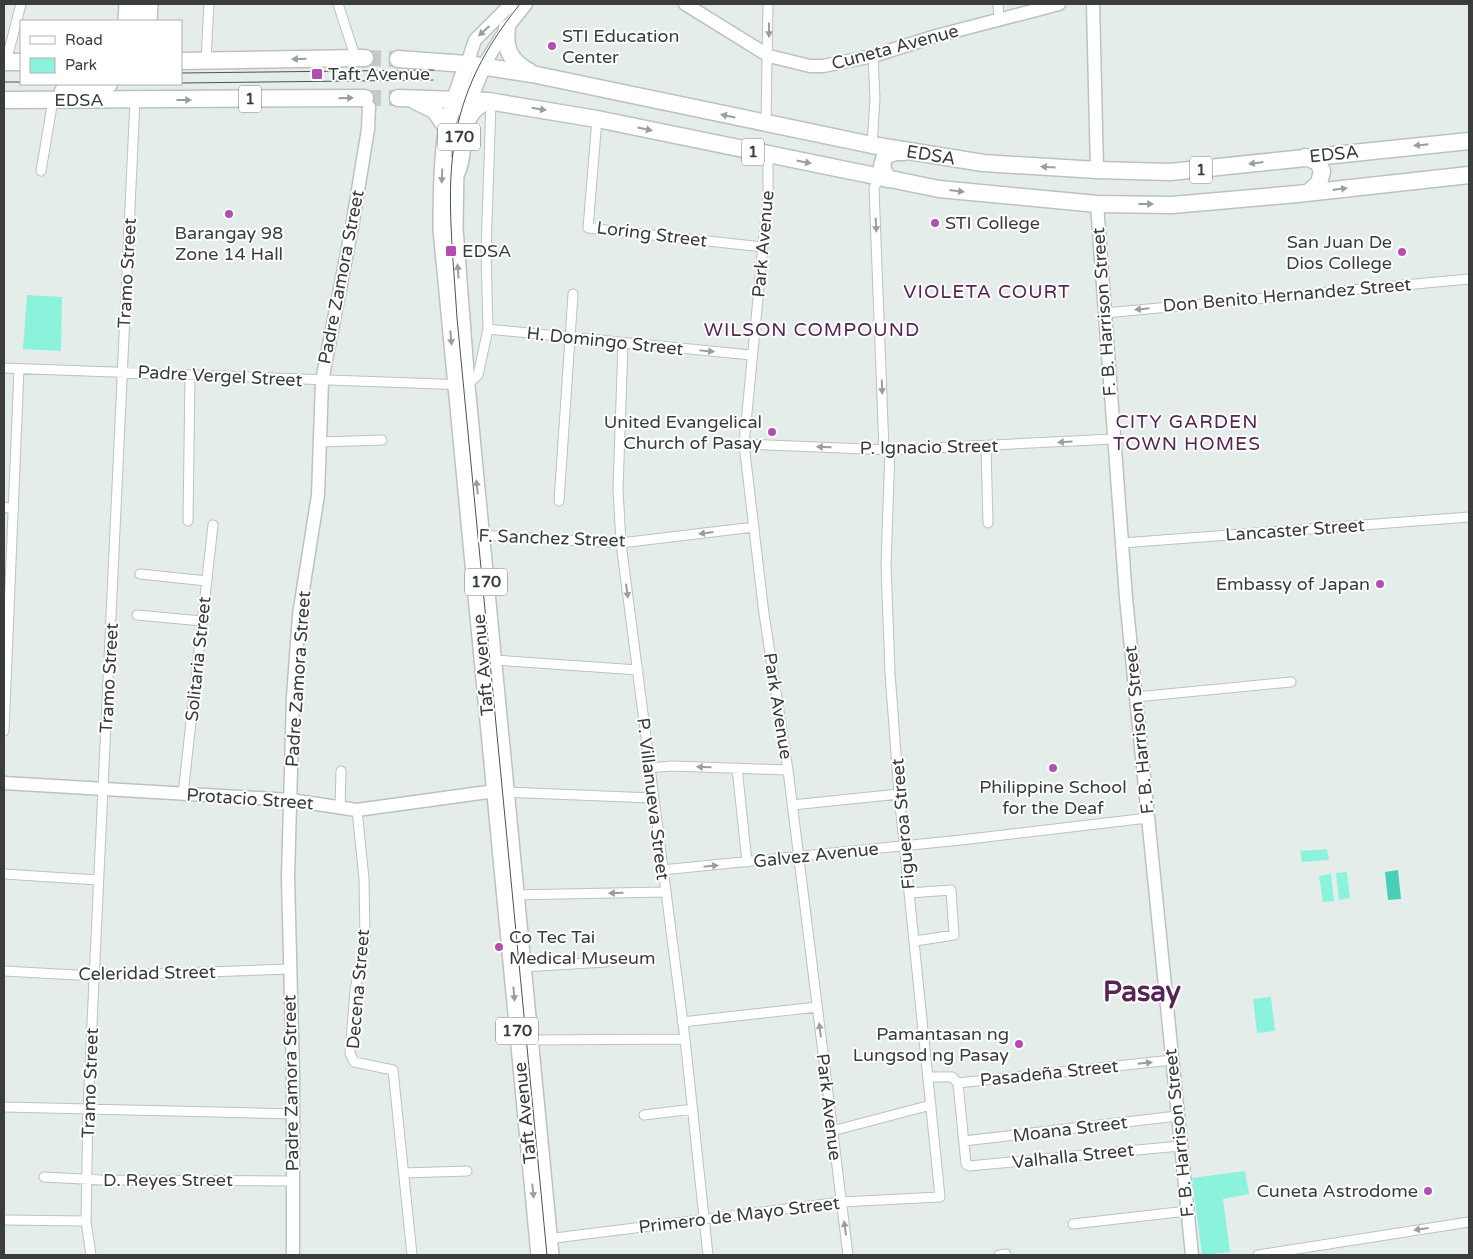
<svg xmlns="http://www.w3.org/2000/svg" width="1473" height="1259" font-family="'Varela Round',sans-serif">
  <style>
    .green { fill: #8bf3dc }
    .water { fill: #49cfb6 }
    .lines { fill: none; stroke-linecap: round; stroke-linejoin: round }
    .highway-tunnel { stroke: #c3cac8; stroke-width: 16; stroke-dasharray: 16 8; stroke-linecap: butt }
    .street-casing { stroke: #bbc3c0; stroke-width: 11 }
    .secondary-casing { stroke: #bbc3c0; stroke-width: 15 }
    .primary-casing { stroke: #bbc3c0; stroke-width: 18 }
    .highway-casing { stroke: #bbc3c0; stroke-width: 19 }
    .street { stroke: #fff; stroke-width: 9 }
    .secondary { stroke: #fff; stroke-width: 12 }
    .primary { stroke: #fff; stroke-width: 15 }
    .highway { stroke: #fff; stroke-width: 16 }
    .tram { stroke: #4e5251; stroke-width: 1 }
    .oneway { fill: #9c9e9e }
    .poi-dot { fill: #b24db2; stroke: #fff; stroke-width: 2 }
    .labels { text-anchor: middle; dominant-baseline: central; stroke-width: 4; stroke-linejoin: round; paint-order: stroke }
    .shield { fill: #fff; stroke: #757776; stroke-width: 1 }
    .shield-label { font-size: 16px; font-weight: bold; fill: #3a3d3c }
    .poi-label { font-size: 18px; fill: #3a3d3c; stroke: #fff; text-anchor: start }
    .street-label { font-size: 18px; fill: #3a3d3c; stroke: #fff }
    .neighbourhood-label { font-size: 19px; letter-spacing: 1px; fill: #562556; stroke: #fff }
    .town-label { font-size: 28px; font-weight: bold; fill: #562556; stroke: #fff }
  </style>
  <rect width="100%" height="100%" fill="#e5edeb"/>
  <path class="green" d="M27,295L62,297L61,351L23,349Z
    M1327,849L1329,860L1302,862L1300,851Z
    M1347,872L1350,898L1339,900L1336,873Z
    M1331,874L1334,901L1323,902L1319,876Z
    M1271,997L1275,1031L1257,1033L1253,999Z
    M1245,1171L1249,1194L1223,1199L1230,1252L1202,1255L1192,1178Z"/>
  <path class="water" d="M1398,870L1401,899L1388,900L1385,872Z"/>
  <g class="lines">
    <path class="highway-tunnel" d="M365,58L398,59
      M365,98H398"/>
    <defs>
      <path id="street" d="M338,4L356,59
        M998,4L999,19
        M206,60L209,4
        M6,62L21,4
        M597,119L588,228L763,247
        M766,123L768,4
        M872,145L875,99L873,56
        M768,155V194L744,444L764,614L788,770L848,1255
        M41,171L53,100
        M880,177L874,188L884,450
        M1105,313L1469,279
        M488,329L751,355
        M623,343L618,489L621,543L685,1039L708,1255
        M4,368L467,385L478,375L488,329L486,252L491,102
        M321,442L382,440
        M744,444L890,450L1113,439
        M986,447L988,523
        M559,501L573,294
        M4,507L14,509
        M188,521L190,375
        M478,535L621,543L754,527
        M1122,543L1469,517
        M140,574L207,581
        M137,615L202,621
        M494,660L638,670
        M1136,697L1291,682
        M4,731L19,369
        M648,768L672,766L788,770
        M737,768L747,862
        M505,792L652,798
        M183,794L213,525
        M792,805L899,794
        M340,807L341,771
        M357,810L364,879L365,940L355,990L350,1053L354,1062L393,1070L412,1255
        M662,870L961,840L1148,818
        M4,874L97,880
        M909,893L951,890L954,935L915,941
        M512,895L664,892
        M523,967L606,962
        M4,971L94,976L290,969
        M682,1022L817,1007
        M530,1040L685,1039
        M928,1077H952L958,1083
        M958,1083L966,1164L969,1166L1180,1146
        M958,1083L1172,1060
        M4,1107L294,1114
        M644,1115L693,1109
        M832,1131L931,1105
        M964,1141L1177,1116
        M404,1173L467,1171
        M44,1177L101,1180L292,1181
        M4,1220L86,1221
        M1073,1224L1187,1211
        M547,1239L841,1202L940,1197L899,794L890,673L886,565L890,450
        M91,1255L86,1221L88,1110L135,100
        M999,1255L1006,1254
        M1258,1255L1469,1222"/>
      <path id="secondary" d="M685,4L769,56L810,66H823L873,56L936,36L1059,4
        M1093,4L1097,170
        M467,64L475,40L511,4
        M483,66L507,28L526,4
        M1097,204L1126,598L1192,1255
        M4,783L291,800L357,810L495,791L503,792
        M293,1255V1075L288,877L293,697L299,615L318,495L322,381L352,227L368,129L369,107"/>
      <path id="primary" d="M126,21L127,4
        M149,21L150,4
        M467,64C458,88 449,114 445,139C441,169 441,199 441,229L539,1255
        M465,111L483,66
        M456,163L455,228L467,385L551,1255"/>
      <path id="highway" d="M139,21L140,4
        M507,28C504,49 511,62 530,72
        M398,59L467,64L532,74L872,145L983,163L1097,170L1170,172L1469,141
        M181,61L365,58
        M4,62H21
        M63,91L96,88L109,84
        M398,98L488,101L597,119L939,189L1097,204L1172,205L1297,194L1469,175
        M4,100L365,98
        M415,101L434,110L447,128
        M1305,157L1318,162L1322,171L1319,183L1308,193
        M455,176C469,151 453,115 488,101
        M887,179L882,166L885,156L895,152H904"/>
    </defs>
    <use href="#street" class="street-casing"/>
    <use href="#secondary" class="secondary-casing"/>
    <use href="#primary" class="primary-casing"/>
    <use href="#highway" class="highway-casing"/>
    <use href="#street" class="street"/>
    <use href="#secondary" class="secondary"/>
    <use href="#primary" class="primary"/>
    <use href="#highway" class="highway"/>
    <path class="tram" d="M520,4C433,111 449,190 457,318L547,1255
      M181,73L434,70
      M4,82H21
      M181,83L433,80"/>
  </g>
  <defs><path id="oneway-solid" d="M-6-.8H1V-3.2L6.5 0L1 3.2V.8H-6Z" transform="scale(1.25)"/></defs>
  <g class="oneway">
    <use href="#oneway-solid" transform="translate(769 30) rotate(90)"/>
    <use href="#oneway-solid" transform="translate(484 31) rotate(138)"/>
    <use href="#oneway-solid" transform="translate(299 59) rotate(179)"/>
    <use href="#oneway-solid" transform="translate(346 98) rotate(-1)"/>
    <use href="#oneway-solid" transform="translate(184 100)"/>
    <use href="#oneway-solid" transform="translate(539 109) rotate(9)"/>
    <use href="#oneway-solid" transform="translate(728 116) rotate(-168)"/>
    <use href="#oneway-solid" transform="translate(645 129) rotate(12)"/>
    <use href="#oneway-solid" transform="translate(1421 145) rotate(174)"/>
    <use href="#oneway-solid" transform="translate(804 162) rotate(11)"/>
    <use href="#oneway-solid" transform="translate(1256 163) rotate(173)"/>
    <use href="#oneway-solid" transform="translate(1048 167) rotate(-176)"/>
    <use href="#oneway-solid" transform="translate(442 176) rotate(92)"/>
    <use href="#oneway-solid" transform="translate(1340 189) rotate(-7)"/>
    <use href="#oneway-solid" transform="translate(957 191) rotate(7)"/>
    <use href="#oneway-solid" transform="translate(1146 204)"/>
    <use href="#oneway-solid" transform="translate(876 225) rotate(87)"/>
    <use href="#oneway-solid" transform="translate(458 271) rotate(-94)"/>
    <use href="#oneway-solid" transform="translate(1142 309) rotate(174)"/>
    <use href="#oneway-solid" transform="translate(451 338) rotate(85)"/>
    <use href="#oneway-solid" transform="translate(707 351) rotate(6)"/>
    <use href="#oneway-solid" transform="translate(882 387) rotate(88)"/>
    <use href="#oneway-solid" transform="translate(1065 442) rotate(177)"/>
    <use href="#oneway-solid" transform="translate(824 447) rotate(-178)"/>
    <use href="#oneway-solid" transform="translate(477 487) rotate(-96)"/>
    <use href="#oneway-solid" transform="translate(706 533) rotate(173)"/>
    <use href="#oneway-solid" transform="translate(627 591) rotate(82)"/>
    <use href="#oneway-solid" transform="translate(704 767) rotate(-178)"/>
    <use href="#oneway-solid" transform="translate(711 866) rotate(-6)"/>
    <use href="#oneway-solid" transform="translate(616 893) rotate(179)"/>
    <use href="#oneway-solid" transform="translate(514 994) rotate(85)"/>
    <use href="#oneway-solid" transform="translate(820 1030) rotate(-97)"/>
    <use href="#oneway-solid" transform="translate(1145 1063) rotate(-6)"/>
    <use href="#oneway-solid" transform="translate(533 1191) rotate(84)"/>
    <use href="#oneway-solid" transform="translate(845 1228) rotate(-98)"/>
    <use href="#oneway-solid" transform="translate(1421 1229) rotate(172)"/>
  </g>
  <g class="poi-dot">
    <circle cx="552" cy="46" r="5"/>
    <rect x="311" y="68" width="12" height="12" rx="2.5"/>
    <circle cx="229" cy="214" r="5"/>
    <circle cx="935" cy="223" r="5"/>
    <rect x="445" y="245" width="12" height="12" rx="2.5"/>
    <circle cx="1402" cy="252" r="5"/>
    <circle cx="772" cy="432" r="5"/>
    <circle cx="1380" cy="584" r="5"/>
    <circle cx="1053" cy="768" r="5"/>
    <circle cx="499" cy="947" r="5"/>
    <circle cx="1019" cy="1044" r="5"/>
    <circle cx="1428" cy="1191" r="5"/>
  </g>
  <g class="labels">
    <g class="shield">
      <rect x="239" y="85.5" width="22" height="27" rx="4"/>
      <rect x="438" y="123.5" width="42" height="27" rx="4"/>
      <rect x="742" y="138.5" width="22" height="27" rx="4"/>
      <rect x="1190" y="156.5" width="22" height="27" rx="4"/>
      <rect x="465" y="568.5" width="42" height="27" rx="4"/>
      <rect x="496" y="1017.5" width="42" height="27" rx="4"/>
    </g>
    <g class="shield-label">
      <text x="250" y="99">1</text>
      <text x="459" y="137">170</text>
      <text x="753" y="152">1</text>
      <text x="1201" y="170">1</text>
      <text x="486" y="582">170</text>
      <text x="517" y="1031">170</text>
    </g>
    <g class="poi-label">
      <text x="562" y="36">STI Education<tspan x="562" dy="21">Center</tspan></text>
      <text x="328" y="74">Taft Avenue</text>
      <text x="945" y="223">STI College</text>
      <text x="229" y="233" text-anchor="middle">Barangay 98<tspan x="229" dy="21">Zone 14 Hall</tspan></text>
      <text x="1392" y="242" text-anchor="end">San Juan De<tspan x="1392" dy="21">Dios College</tspan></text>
      <text x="462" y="251">EDSA</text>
      <text x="762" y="422" text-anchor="end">United Evangelical<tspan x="762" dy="21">Church of Pasay</tspan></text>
      <text x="1370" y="584" text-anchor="end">Embassy of Japan</text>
      <text x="1053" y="787" text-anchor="middle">Philippine School<tspan x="1053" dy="21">for the Deaf</tspan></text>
      <text x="509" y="937">Co Tec Tai<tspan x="509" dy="21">Medical Museum</tspan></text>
      <text x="1009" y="1034" text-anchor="end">Pamantasan ng<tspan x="1009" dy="21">Lungsod ng Pasay</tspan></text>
      <text x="1418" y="1191" text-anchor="end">Cuneta Astrodome</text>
    </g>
    <g class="street-label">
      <text transform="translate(895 47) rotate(-15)">Cuneta Avenue</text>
      <text x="79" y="100">EDSA</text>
      <text transform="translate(1334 154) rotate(-6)">EDSA</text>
      <text transform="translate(931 155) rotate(9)">EDSA</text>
      <text transform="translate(652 234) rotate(7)">Loring Street</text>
      <text transform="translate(763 244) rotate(-85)">Park Avenue</text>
      <text transform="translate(127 273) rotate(-87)">Tramo Street</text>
      <text transform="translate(341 277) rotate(-79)">Padre Zamora Street</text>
      <text transform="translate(1287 295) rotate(-5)">Don Benito Hernandez Street</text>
      <text transform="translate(1104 312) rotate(-94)">F. B. Harrison Street</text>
      <text transform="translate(605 341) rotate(6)">H. Domingo Street</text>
      <text transform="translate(220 376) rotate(3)">Padre Vergel Street</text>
      <text transform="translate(929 447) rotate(-1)">P. Ignacio Street</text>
      <text transform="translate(1295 530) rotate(-4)">Lancaster Street</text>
      <text transform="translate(552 538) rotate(2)">F. Sanchez Street</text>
      <text transform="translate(198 659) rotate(-84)">Solitaria Street</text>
      <text transform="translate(483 665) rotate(-95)">Taft Avenue</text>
      <text transform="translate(109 678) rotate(-87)">Tramo Street</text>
      <text transform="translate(298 679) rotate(-86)">Padre Zamora Street</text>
      <text transform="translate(778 706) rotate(81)">Park Avenue</text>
      <text transform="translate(1139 730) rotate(-96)">F. B. Harrison Street</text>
      <text transform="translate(250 799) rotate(4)">Protacio Street</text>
      <text transform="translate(653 799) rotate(83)">P. Villanueva Street</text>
      <text transform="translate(903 824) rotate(-95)">Figueroa Street</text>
      <text transform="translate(816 855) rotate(-6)">Galvez Avenue</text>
      <text transform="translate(147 973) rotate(-1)">Celeridad Street</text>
      <text transform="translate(358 989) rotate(-85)">Decena Street</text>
      <text transform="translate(1049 1073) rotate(-6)">Pasadeña Street</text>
      <text transform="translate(90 1083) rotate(-88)">Tramo Street</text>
      <text transform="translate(291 1083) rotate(-91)">Padre Zamora Street</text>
      <text transform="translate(829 1107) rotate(83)">Park Avenue</text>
      <text transform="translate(525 1113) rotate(-96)">Taft Avenue</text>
      <text transform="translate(1070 1129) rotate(-7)">Moana Street</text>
      <text transform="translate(1179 1133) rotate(-96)">F. B. Harrison Street</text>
      <text transform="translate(1073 1156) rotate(-6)">Valhalla Street</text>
      <text x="168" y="1180">D. Reyes Street</text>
      <text transform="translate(739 1215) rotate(-7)">Primero de Mayo Street</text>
    </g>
    <g class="neighbourhood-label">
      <text x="987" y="292">VIOLETA COURT</text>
      <text x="812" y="330">WILSON COMPOUND</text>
      <text x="1187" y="422">CITY GARDEN<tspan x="1187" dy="22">TOWN HOMES</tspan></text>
    </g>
    <g class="town-label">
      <text x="1142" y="992">Pasay</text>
    </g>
  </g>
  <rect width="1473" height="1259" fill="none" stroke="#3a3d3c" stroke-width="10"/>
  <rect x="20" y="20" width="162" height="65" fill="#ffffff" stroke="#b0b1b1"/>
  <rect x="30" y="36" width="25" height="8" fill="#ffffff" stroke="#b0b1b1"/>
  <text x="65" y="45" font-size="15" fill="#3a3d3c">Road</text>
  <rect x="30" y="58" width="25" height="15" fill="#8bf3dc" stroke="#b0b1b1"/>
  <text x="65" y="70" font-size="15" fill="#3a3d3c">Park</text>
</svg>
